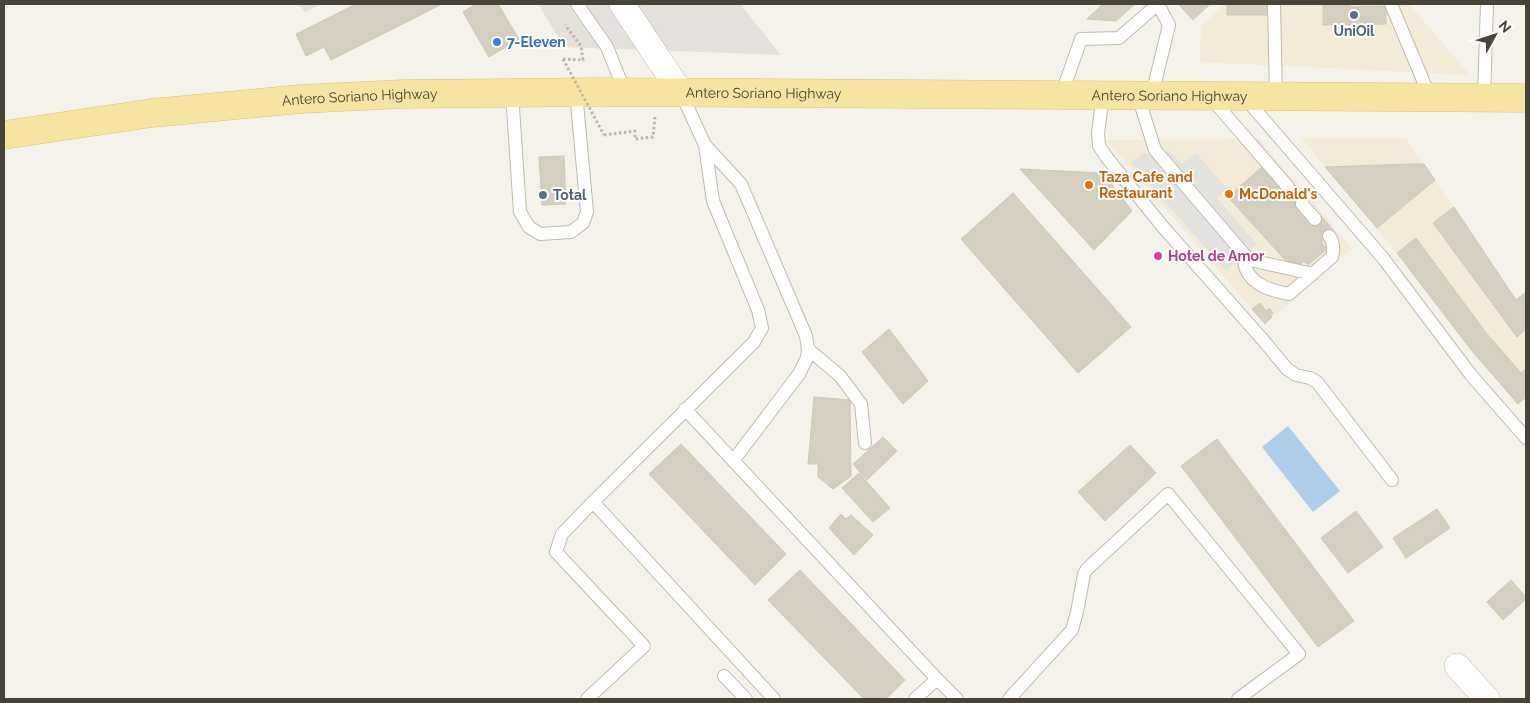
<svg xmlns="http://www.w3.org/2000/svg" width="1530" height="703" font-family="Raleway,sans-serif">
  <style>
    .commercial { fill: #f4ead8 }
    .industrial { fill: #e4e1dc }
    .parking { fill: #e3e2df }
    .water { fill: #adcdeb }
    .building { fill: #d5cfc1; stroke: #cfc7b5 }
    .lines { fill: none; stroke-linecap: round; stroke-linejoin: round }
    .service-casing { stroke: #bfbaae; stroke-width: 14 }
    .minor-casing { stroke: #bfbaae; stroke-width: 26 }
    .primary-casing { stroke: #dbc372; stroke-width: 29 }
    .path { stroke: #c0b7a0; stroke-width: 3; stroke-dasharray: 2.5 2.5; stroke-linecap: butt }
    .service { stroke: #fff; stroke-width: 12 }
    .minor { stroke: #fff; stroke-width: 25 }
    .primary { stroke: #f6e5a2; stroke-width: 28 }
    .path-bridge { stroke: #c0b7a0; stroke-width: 3; stroke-dasharray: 2.5 2.5; stroke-linecap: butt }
    .service-dot { fill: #5c6f8a; stroke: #fff; stroke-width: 2 }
    .shop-dot { fill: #3f7fe0; stroke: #fff; stroke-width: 2 }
    .food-dot { fill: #e8710a; stroke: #fff; stroke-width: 2 }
    .hotel-dot { fill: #d1479c; stroke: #fff; stroke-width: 2 }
    .labels { text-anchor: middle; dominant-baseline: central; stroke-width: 4; stroke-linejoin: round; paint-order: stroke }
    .service-label { font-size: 14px; font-weight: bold; fill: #4e5e75; stroke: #fff }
    .shop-label { font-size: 14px; font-weight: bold; fill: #366cbe; stroke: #fff; text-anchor: start }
    .street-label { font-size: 14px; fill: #484339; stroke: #fff }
    .food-label { font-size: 14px; font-weight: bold; fill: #c56008; stroke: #fff; text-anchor: start }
    .hotel-label { font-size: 14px; font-weight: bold; fill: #b23c85; stroke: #fff; text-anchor: start }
  </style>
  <rect width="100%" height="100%" fill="#f4f2eb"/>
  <path class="commercial" d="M1224,4H1409L1470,75L1200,62L1201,27Z
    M1301,138H1406L1516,299L1526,292V397L1518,404L1397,253Z
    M1259,139L1352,248L1265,324L1106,140Z"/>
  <path class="industrial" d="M298,4H321L305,12Z
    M538,4H740L781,55L564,47Z"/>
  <path class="parking" d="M1169,151L1182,164L1196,153L1227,189L1217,198L1257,244L1226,271L1131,163L1143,153Z"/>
  <path class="water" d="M1288,426L1340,491L1313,512L1262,447Z"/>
  <path class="building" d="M356,4H442L331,60L324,47L306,56L296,34Z
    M476,4H498L519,39L489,57L463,12Z
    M1103,4H1135L1116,21L1087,19Z
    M1180,4H1210L1193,20L1179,5Z
    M1227,4H1267V15H1227Z
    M1323,4H1350V7L1386,6V24L1323,25Z
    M564,156L566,204L542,205L539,157Z
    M1409,164H1424L1435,180L1377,228L1325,167Z
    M1262,167L1283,192L1293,183L1307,199L1298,207L1311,222L1320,215L1334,231L1321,242L1327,249L1308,265L1304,261L1296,268L1290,261L1288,263L1228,197Z
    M1020,169L1103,173L1132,211L1094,250Z
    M1013,193L1131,327L1078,373L961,239Z
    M1454,207L1516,300L1526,292V329L1517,337L1433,223Z
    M1416,238L1487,334L1521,373L1526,369V397L1518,404L1472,351L1397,253Z
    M1260,303L1266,311L1269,308L1273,313L1270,315L1272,317L1265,324L1252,309Z
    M889,329L928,381L903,404L862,352Z
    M814,397L850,400L851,476L833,489L818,477V464H808Z
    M883,437L897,451L867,480L853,464Z
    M1217,439L1354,621L1318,647L1181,466Z
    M681,444L786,554L755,585L649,474Z
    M1130,445L1156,473L1105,521L1078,492Z
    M859,473L890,508L873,522L842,488Z
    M1437,509L1450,528L1406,558L1393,538Z
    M1356,511L1383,547L1348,573L1321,538Z
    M841,514L846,519L851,515L873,535L854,555L829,528Z
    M800,570L905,680L886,699H864L768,600Z
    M1511,580L1526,597V599L1503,620L1487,602Z"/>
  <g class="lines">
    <defs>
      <path id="service" d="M577,4L607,47L625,92
        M1274,4L1276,96
        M1391,4L1430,97
        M512,93L520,212L529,227L540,234L571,232L583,223L587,212L576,92
        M681,93L705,145L713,201L758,310L762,328L754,342L593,502L774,699
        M1103,95L1098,133L1099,146L1108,159L1163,227L1263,340L1287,369L1296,375L1310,378L1317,382L1392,480
        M1152,95L1169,25L1158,4
        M1061,96L1081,39L1119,38L1158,4
        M1138,96L1155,150L1243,253L1250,260L1313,274
        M1484,97L1487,4
        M1211,98L1288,187
        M1246,99L1383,258L1471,375L1526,438
        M705,145L741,184L806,336L808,349L807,358L799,374L733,461
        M1302,204L1315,219
        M1243,253C1244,258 1244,265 1246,269C1253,286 1273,291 1289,294L1332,257C1334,249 1334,242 1329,236
        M808,349L840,376L861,404L865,443
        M685,409L937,679L915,699
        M724,676L746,699
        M937,679L957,699
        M587,699L644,646L556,552L562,534L593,502
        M1009,699L1072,630L1077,612L1084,574L1087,569L1168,494L1299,654L1238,699"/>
      <path id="minor" d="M622,4L681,93
        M1457,666L1487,699"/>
      <g id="primary">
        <path id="s1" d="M4,135L152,113L301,99L403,94L598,92L1526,98"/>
      </g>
    </defs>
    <use href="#service" class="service-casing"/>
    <use href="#minor" class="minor-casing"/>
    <use href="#primary" class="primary-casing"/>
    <path class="path" d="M563,59L583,60L581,46L565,25
      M604,135L635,131V139L653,137L655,117"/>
    <use href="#service" class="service"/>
    <use href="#minor" class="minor"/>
    <use href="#primary" class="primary"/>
    <path class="path-bridge" d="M563,59L604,135"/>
  </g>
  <g class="service-dot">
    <circle cx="1354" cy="15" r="5"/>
    <circle cx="543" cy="195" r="5"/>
  </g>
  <circle class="shop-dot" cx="497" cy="42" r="5"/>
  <g class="food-dot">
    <circle cx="1089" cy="185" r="5"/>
    <circle cx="1229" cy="194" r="5"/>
  </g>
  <circle class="hotel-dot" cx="1158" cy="256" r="5"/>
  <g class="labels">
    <g class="service-label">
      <text x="1354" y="31">UniOil</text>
      <text x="553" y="195" text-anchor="start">Total</text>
    </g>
    <g class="shop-label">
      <text x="507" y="42">7-Eleven</text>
    </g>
    <g class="street-label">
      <text stroke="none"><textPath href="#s1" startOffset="762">Antero Soriano Highway</textPath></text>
      <text stroke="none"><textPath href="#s1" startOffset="1168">Antero Soriano Highway</textPath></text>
      <text stroke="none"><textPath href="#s1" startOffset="358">Antero Soriano Highway</textPath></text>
    </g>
    <g class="food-label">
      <text x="1099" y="177">Taza Cafe and<tspan x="1099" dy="16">Restaurant</tspan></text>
      <text x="1239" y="194">McDonald's</text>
    </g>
    <g class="hotel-label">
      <text x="1168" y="256">Hotel de Amor</text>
    </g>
  </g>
  <rect width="1530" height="703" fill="none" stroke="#484339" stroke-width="10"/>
  <g transform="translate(1495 35) rotate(50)" stroke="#ffffff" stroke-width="4" paint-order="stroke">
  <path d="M0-4L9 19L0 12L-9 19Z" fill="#484339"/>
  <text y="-8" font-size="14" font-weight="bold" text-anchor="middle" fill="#484339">N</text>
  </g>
</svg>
